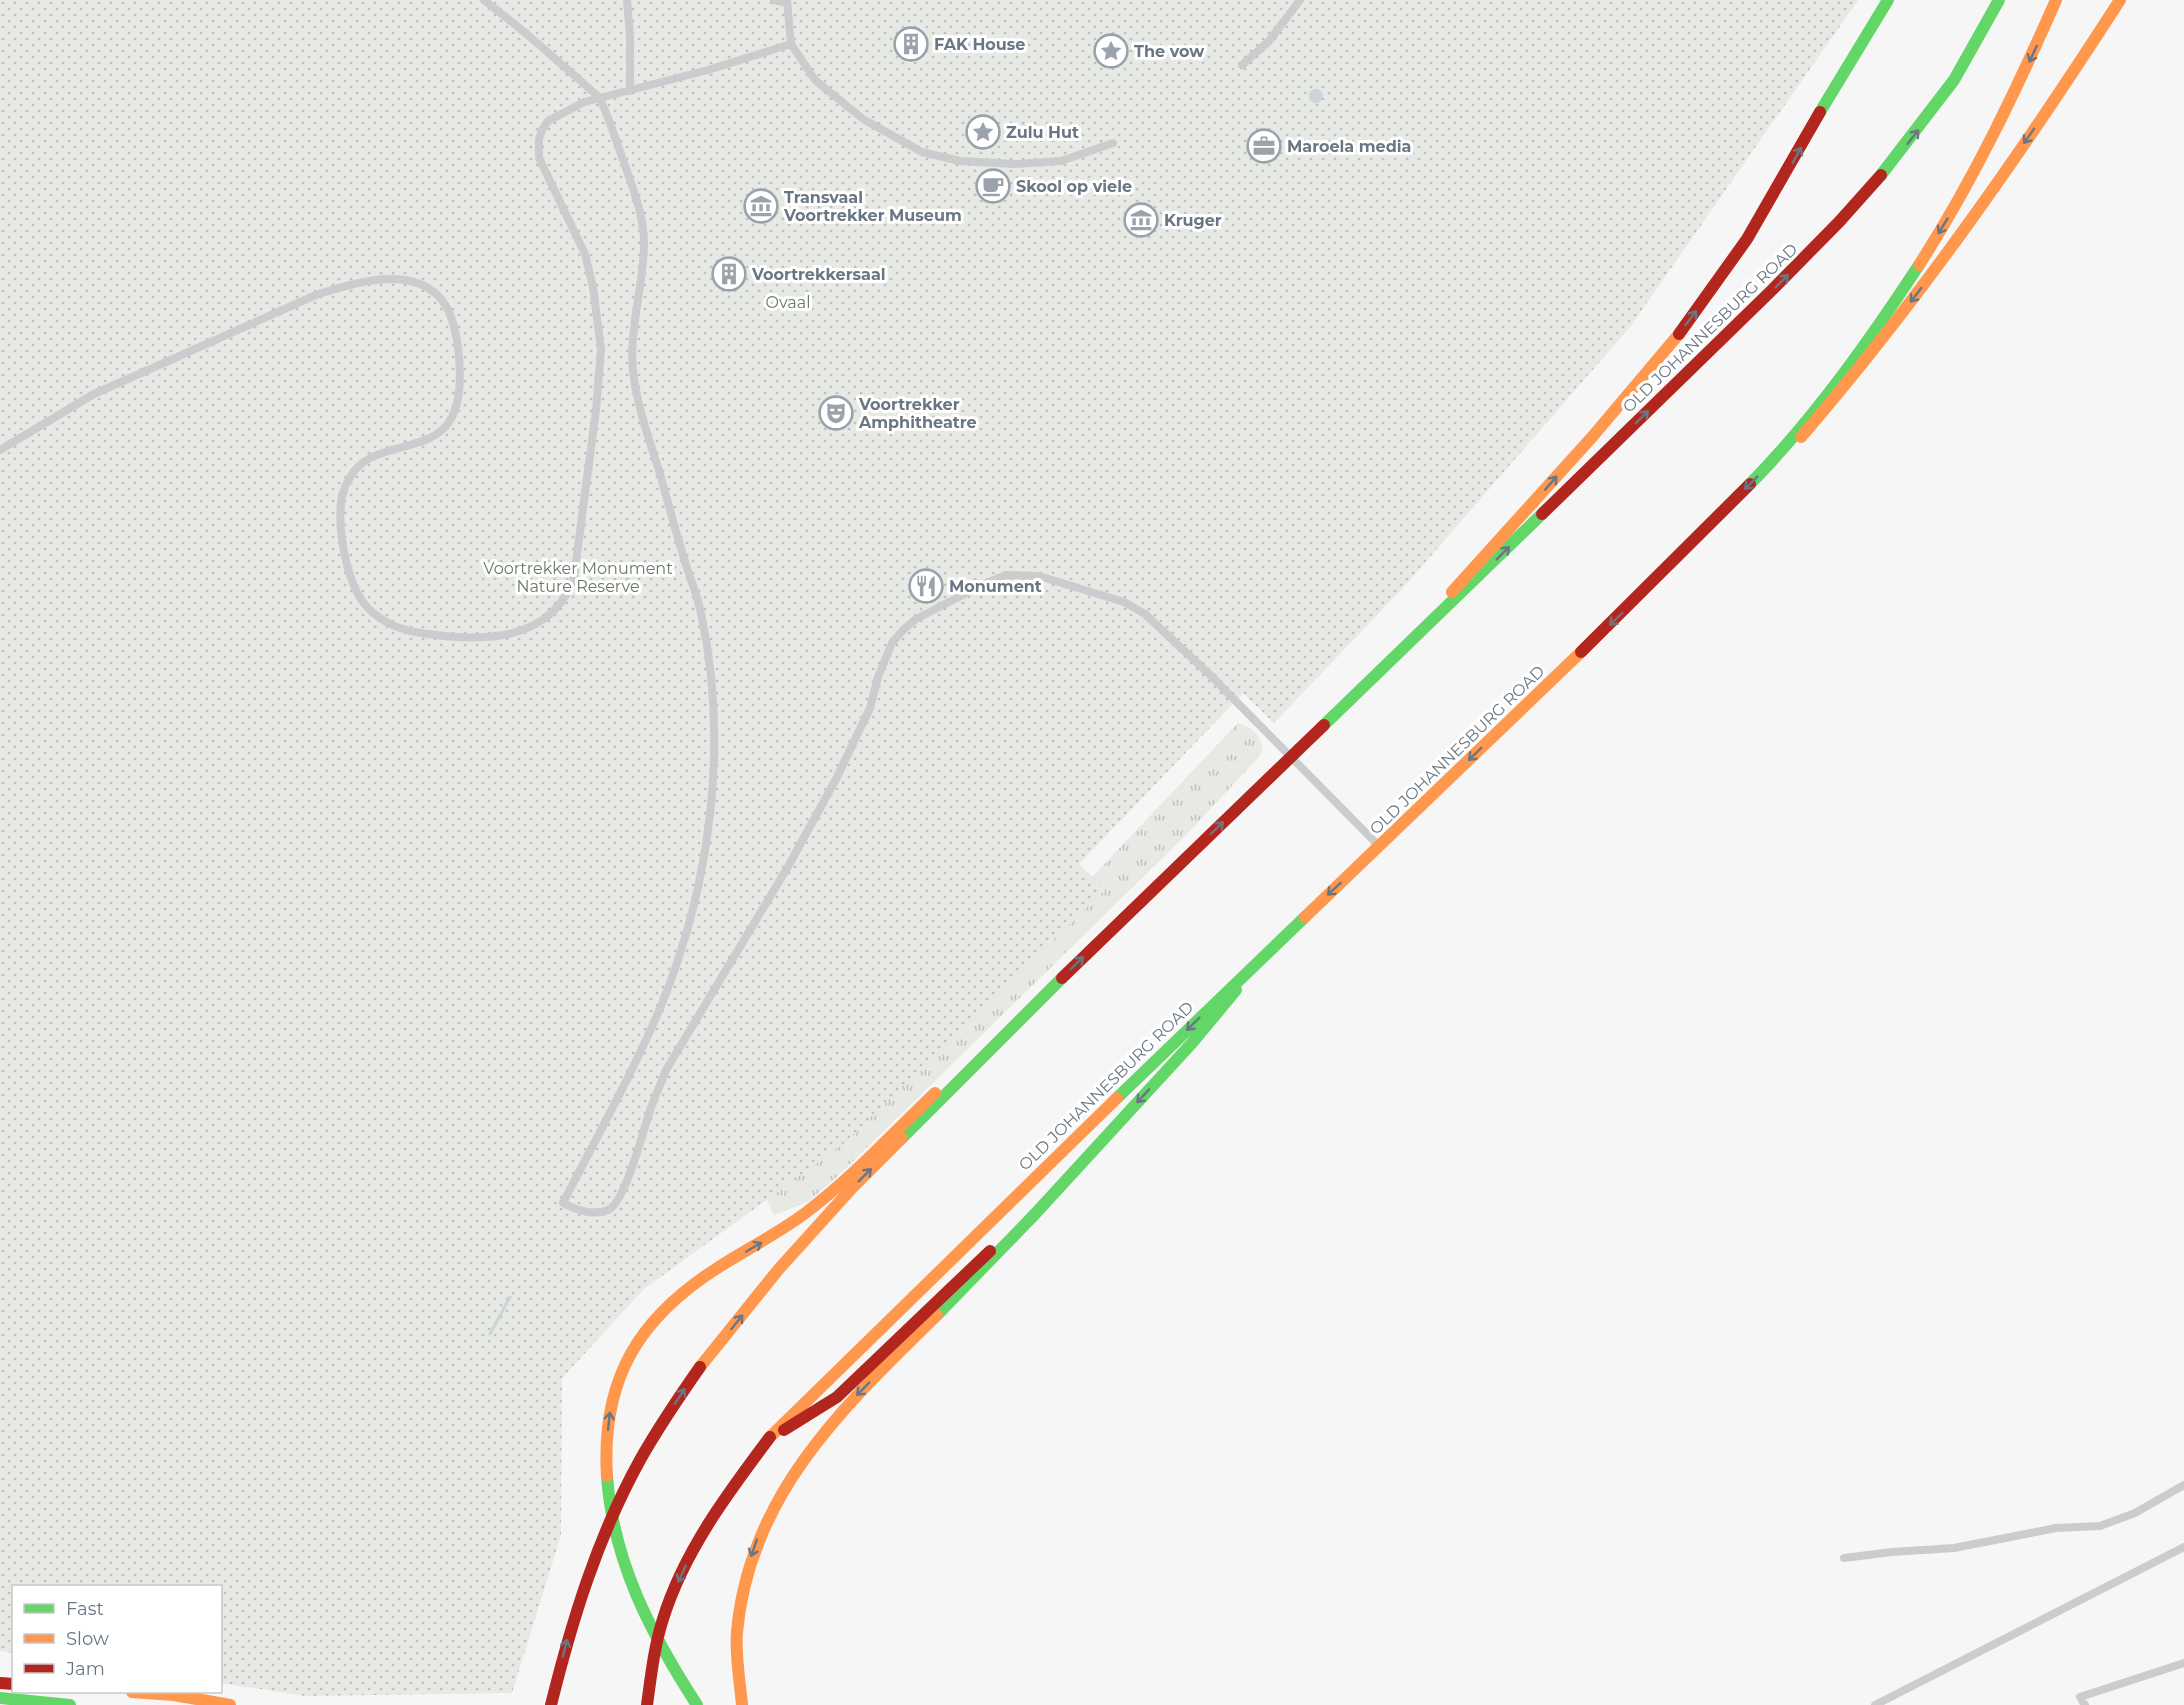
<svg xmlns="http://www.w3.org/2000/svg" width="2184" height="1705" font-family="Montserrat,sans-serif">
  <style>
    .grass { fill: url(#grass-tufts) }
    .park { fill: url(#park-dots) }
    .water { fill: #cdd3d7 }
    .lines { fill: none; stroke-linecap: round; stroke-linejoin: round }
    .stream { stroke: #cdd3d7; stroke-width: 3 }
    .street { stroke: #cbcccd; stroke-width: 8 }
    .fast { stroke: #63d668; stroke-width: 12 }
    .slow { stroke: #ff974d; stroke-width: 12 }
    .jam { stroke: #b3261e; stroke-width: 12 }
    .oneway { stroke: #697683 }
    .labels { text-anchor: middle; dominant-baseline: central; stroke-width: 6; stroke-linejoin: round; paint-order: stroke }
    .poi-label { font-size: 16px; font-weight: bold; fill: #697683; stroke: #fff; text-anchor: start }
    .park-label { font-size: 16px; fill: #6a7b67; stroke: #fff }
    .street-label { font-size: 16px; fill: #697683; stroke: #fff }
  </style>
  <defs>
    <pattern id="grass-tufts" width="24" height="20" patternUnits="userSpaceOnUse" patternTransform="scale(1.5)"><rect width="24" height="20" fill="#e6e9e4"/><path d="M3 7l-1-3M5 7V3M7 7l1-3M15 17l-1-3M17 17v-4M19 17l1-3" fill="none" stroke="#bec1be"/></pattern>
    <pattern id="park-dots" width="8" height="8" patternUnits="userSpaceOnUse" patternTransform="scale(1.5)"><rect width="8" height="8" fill="#e6e9e4"/><path d="M2 2h.1M6 6h.1" fill="none" stroke="#bec1be" stroke-width="1.8" stroke-linecap="round"/></pattern>
  </defs>
  <rect width="100%" height="100%" fill="#f6f6f6"/>
  <path class="grass" d="M1238,723C1253,728 1258,733 1263,747L1259,757L1187,834L841,1173L809,1201L774,1215L767,1199L1093,876Z"/>
  <path class="park" d="M0,0H1858L1630,327L1402,589L1274,723L1243,693L1079,864L1105,890L842,1145L644,1289L562,1378L561,1535L512,1693L305,1696L221,1683L220,1586H14L13,1653L0,1651Z"/>
  <path class="water" d="M1309 96a7 7 0 1 1 14 0a7 7 0 1 1-14 0Z"/>
  <g class="lines">
    <path class="stream" d="M490,1334L510,1297"/>
    <path class="street" d="M484,0L528,35L599,97C608,114 613,133 620,151C630,181 645,215 644,246C643,291 627,334 634,379C639,412 650,442 660,474C668,502 675,530 684,558C689,576 697,594 701,613C729,743 711,883 661,1006C633,1073 596,1138 563,1203C576,1210 594,1216 608,1210C626,1202 644,1126 652,1105C656,1093 662,1082 666,1070L789,865L836,779L870,708L878,677L892,643L903,630L916,619L984,584L1006,575L1039,576L1124,602L1145,614L1210,675L1380,847
      M627,0L630,35V91
      M774,0L787,3
      M787,0L791,44L815,80L863,119L922,152L960,161L1015,164L1061,161L1113,143
      M1242,65L1269,41L1300,0
      M0,450L94,394L316,295C358,281 427,260 450,314C460,340 465,392 452,417C433,454 381,440 355,470C348,479 342,492 341,503C338,533 347,585 367,607C384,625 404,631 428,634C484,642 553,641 574,577L596,410L601,349L593,287L585,254L539,158V139L542,130L548,121L584,102L708,70L791,44
      M1844,1558L1892,1552L1954,1548L2056,1528L2100,1526L2135,1513L2184,1485
      M1875,1705L2184,1547
      M2085,1705L2080,1697L2184,1663"/>
    <path class="fast" d="M1820,112L1888,0
      M1881,175L1954,80L1999,0
      M1750,484C1814,419 1869,341 1919,265
      M1324,725L1542,514
      M1117,1098L1305,917
      M902,1138L1062,978
      M937,1315L1035,1214L1192,1043L1236,990
      M607,1476C613,1562 651,1634 697,1705
      M0,1698L70,1705"/>
    <path class="slow" d="M1919,265C1973,181 2016,91 2056,0
      M1801,437C1919,300 2022,152 2120,0
      M1452,592L1593,436L1679,334
      M1305,917L1581,652
      M700,1367L778,1270L852,1188L902,1138
      M770,1437L1117,1098
      M607,1476C601,1380 638,1318 719,1267C747,1249 777,1234 804,1214C852,1178 892,1134 935,1093
      M132,1692L174,1695L230,1705
      M742,1705C740,1682 735,1655 737,1632C749,1495 844,1406 937,1315"/>
    <path class="jam" d="M1679,334L1747,239L1820,112
      M1542,514L1771,291L1839,222L1881,175
      M1581,652L1750,484
      M1062,978L1324,725
      M784,1430L837,1397L990,1251
      M0,1683L14,1684
      M551,1705C572,1620 598,1536 640,1460C658,1428 679,1397 700,1367
      M647,1705C651,1676 654,1647 663,1619C684,1551 728,1493 770,1437"/>
  </g>
  <defs><path id="oneway-shaft" d="M-6 0H5M1.5-3L5.5 0L1.5 3" fill="none" stroke-width="1.6" stroke-linecap="round" stroke-linejoin="round" transform="scale(1.5)"/></defs>
  <g class="oneway">
    <use href="#oneway-shaft" transform="translate(2033 54) rotate(115)"/>
    <use href="#oneway-shaft" transform="translate(2029 136) rotate(125)"/>
    <use href="#oneway-shaft" transform="translate(1913 137) rotate(-52)"/>
    <use href="#oneway-shaft" transform="translate(1797 155) rotate(-61)"/>
    <use href="#oneway-shaft" transform="translate(1943 226) rotate(121)"/>
    <use href="#oneway-shaft" transform="translate(1782 281) rotate(-45)"/>
    <use href="#oneway-shaft" transform="translate(1916 295) rotate(127)"/>
    <use href="#oneway-shaft" transform="translate(1691 318) rotate(-52)"/>
    <use href="#oneway-shaft" transform="translate(1642 417) rotate(-45)"/>
    <use href="#oneway-shaft" transform="translate(1551 483) rotate(-49)"/>
    <use href="#oneway-shaft" transform="translate(1751 483) rotate(135)"/>
    <use href="#oneway-shaft" transform="translate(1503 553) rotate(-45)"/>
    <use href="#oneway-shaft" transform="translate(1616 619) rotate(136)"/>
    <use href="#oneway-shaft" transform="translate(1475 754) rotate(136)"/>
    <use href="#oneway-shaft" transform="translate(1217 828) rotate(-44)"/>
    <use href="#oneway-shaft" transform="translate(1334 889) rotate(137)"/>
    <use href="#oneway-shaft" transform="translate(1077 963) rotate(-44)"/>
    <use href="#oneway-shaft" transform="translate(1193 1024) rotate(136)"/>
    <use href="#oneway-shaft" transform="translate(1143 1096) rotate(133)"/>
    <use href="#oneway-shaft" transform="translate(865 1175) rotate(-45)"/>
    <use href="#oneway-shaft" transform="translate(754 1247) rotate(-30)"/>
    <use href="#oneway-shaft" transform="translate(737 1322) rotate(-51)"/>
    <use href="#oneway-shaft" transform="translate(863 1389) rotate(134)"/>
    <use href="#oneway-shaft" transform="translate(680 1396) rotate(-56)"/>
    <use href="#oneway-shaft" transform="translate(609 1421) rotate(-84)"/>
    <use href="#oneway-shaft" transform="translate(754 1548) rotate(109)"/>
    <use href="#oneway-shaft" transform="translate(682 1574) rotate(115)"/>
    <use href="#oneway-shaft" transform="translate(565 1648) rotate(-76)"/>
  </g>
  <defs>
    <symbol id="building-ring" viewBox="-11 -11 22 22"><circle r="9.5" fill="#fff" stroke="#9aa3ab" stroke-width="1.5"/><path d="M-4-6H4V6H1V3H-1V6H-4ZM-2.5-4.3h1.7v1.8h-1.7ZM.8-4.3h1.7v1.8H.8ZM-2.5-1h1.7V.8h-1.7ZM.8-1h1.7V.8H.8Z" fill="#9aa3ab"/></symbol>
    <symbol id="sight-ring" viewBox="-11 -11 22 22"><circle r="9.5" fill="#fff" stroke="#9aa3ab" stroke-width="1.5"/><path d="M0-6L1.8-2.2L6-1.7L2.9 1.2L3.7 5.4L0 3.3L-3.7 5.4L-2.9 1.2L-6-1.7L-1.8-2.2Z" fill="#9aa3ab"/></symbol>
    <symbol id="office-ring" viewBox="-11 -11 22 22"><circle r="9.5" fill="#fff" stroke="#9aa3ab" stroke-width="1.5"/><path d="M-6-3h4V-5.5h4V-3h4V5H-6ZM-1-4.5V-3h2v-1.5ZM-6 0V1H6V0Z" fill="#9aa3ab"/></symbol>
    <symbol id="cafe-ring" viewBox="-11 -11 22 22"><circle r="9.5" fill="#fff" stroke="#9aa3ab" stroke-width="1.5"/><path d="M-5.5-4.5H6V0H3Q3 3.5 0 3.5H-2.5Q-5.5 3.5-5.5 0ZM3-3.2v2h1.7v-2ZM-6 4.5H4V6H-6Z" fill="#9aa3ab"/></symbol>
    <symbol id="museum-ring" viewBox="-11 -11 22 22"><circle r="9.5" fill="#fff" stroke="#9aa3ab" stroke-width="1.5"/><path d="M0-6L6-3V-2H-6V-3ZM-5-1h2V3h-2ZM-1-1h2V3h-2ZM3-1h2V3H3ZM-6 4H6V6H-6Z" fill="#9aa3ab"/></symbol>
    <symbol id="theatre-ring" viewBox="-11 -11 22 22"><circle r="9.5" fill="#fff" stroke="#9aa3ab" stroke-width="1.5"/><path d="M-5-5.5Q0-4 5-5.5V0Q5 5 0 6Q-5 5-5 0ZM-3.3-2.5H-1v1.5H-3.3ZM1-2.5H3.3v1.5H1ZM-2.8 1Q0 5.5 2.8 1Z" fill="#9aa3ab"/></symbol>
    <symbol id="restaurant-ring" viewBox="-11 -11 22 22"><circle r="9.5" fill="#fff" stroke="#9aa3ab" stroke-width="1.5"/><path d="M-5-6h1v4h1v-4h1v4h1v-4h1v5L-1.5 .5V6h-2V.5L-5-1ZM5-6V6H3V1.5H1.5Q1.5-4 5-6Z" fill="#9aa3ab"/></symbol>
  </defs>
  <g fill-rule="evenodd">
    <use href="#building-ring" x="892" y="25" width="38" height="38"/>
    <use href="#sight-ring" x="1092" y="32" width="38" height="38"/>
    <use href="#sight-ring" x="964" y="113" width="38" height="38"/>
    <use href="#office-ring" x="1245" y="127" width="38" height="38"/>
    <use href="#cafe-ring" x="974" y="167" width="38" height="38"/>
    <use href="#museum-ring" x="742" y="187" width="38" height="38"/>
    <use href="#museum-ring" x="1122" y="201" width="38" height="38"/>
    <use href="#building-ring" x="710" y="255" width="38" height="38"/>
    <use href="#theatre-ring" x="817" y="394" width="38" height="38"/>
    <use href="#restaurant-ring" x="907" y="567" width="38" height="38"/>
  </g>
  <g class="labels">
    <g class="poi-label">
      <text x="934" y="44">FAK House</text>
      <text x="1134" y="51">The vow</text>
      <text x="1006" y="132">Zulu Hut</text>
      <text x="1287" y="146">Maroela media</text>
      <text x="1016" y="186">Skool op viele</text>
      <text x="784" y="197">Transvaal<tspan x="784" dy="18">Voortrekker Museum</tspan></text>
      <text x="1164" y="220">Kruger</text>
      <text x="752" y="274">Voortrekkersaal</text>
      <text x="859" y="404">Voortrekker<tspan x="859" dy="18">Amphitheatre</tspan></text>
      <text x="949" y="586">Monument</text>
    </g>
    <g class="park-label">
      <text x="788" y="302">Ovaal</text>
      <text x="578" y="568">Voortrekker Monument<tspan x="578" dy="18">Nature Reserve</tspan></text>
    </g>
    <g class="street-label">
      <text transform="translate(1710 328) rotate(-44)">OLD JOHANNESBURG ROAD</text>
      <text transform="translate(1457 750) rotate(-44)">OLD JOHANNESBURG ROAD</text>
      <text transform="translate(1106 1086) rotate(-44)">OLD JOHANNESBURG ROAD</text>
    </g>
  </g>
  <rect x="12" y="1585" width="210" height="108" fill="#ffffff" stroke="#c3c8cd" stroke-width="1.5"/>
  <rect x="24" y="1604" width="30" height="9" fill="#63d668" stroke="#c3c8cd" stroke-width="1.5"/>
  <text x="66" y="1615" font-size="18" fill="#697683">Fast</text>
  <rect x="24" y="1634" width="30" height="9" fill="#ff974d" stroke="#c3c8cd" stroke-width="1.5"/>
  <text x="66" y="1645" font-size="18" fill="#697683">Slow</text>
  <rect x="24" y="1664" width="30" height="9" fill="#b3261e" stroke="#c3c8cd" stroke-width="1.5"/>
  <text x="66" y="1675" font-size="18" fill="#697683">Jam</text>
</svg>
